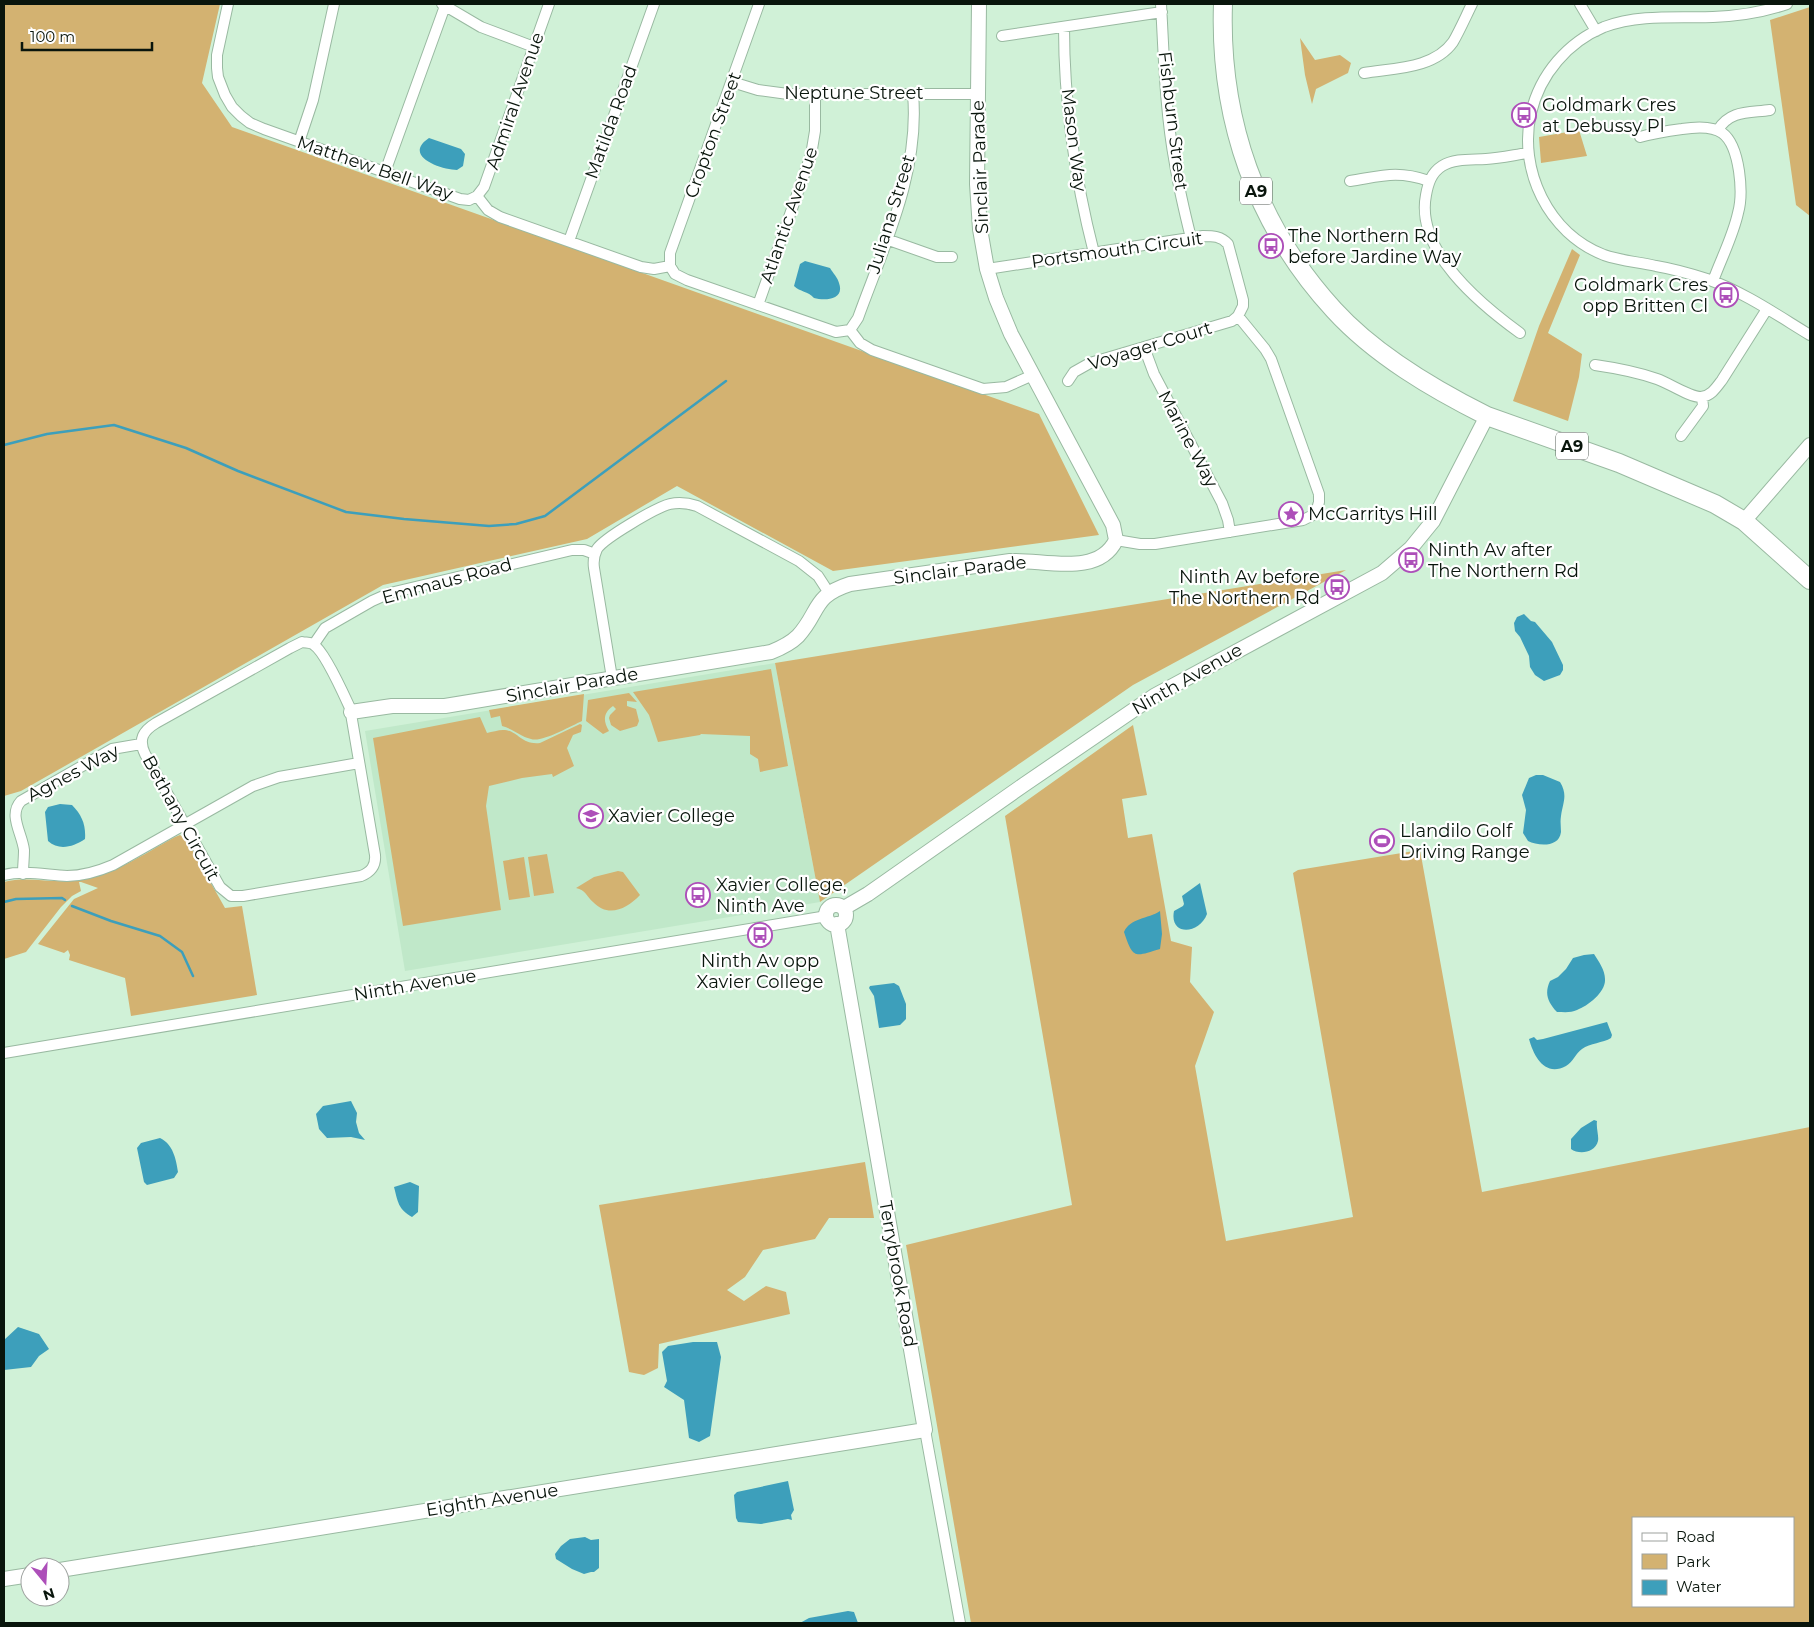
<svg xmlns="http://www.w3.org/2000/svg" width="1814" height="1627" font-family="Montserrat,sans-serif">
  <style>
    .built { fill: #c0e8c9 }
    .green { fill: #d3b271; fill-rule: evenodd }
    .water { fill: #3d9fbb }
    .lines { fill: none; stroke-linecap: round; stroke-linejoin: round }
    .stream { stroke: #3d9fbb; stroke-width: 2.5 }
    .street-casing { stroke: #99b9a1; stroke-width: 12 }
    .secondary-casing { stroke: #99b9a1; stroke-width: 16 }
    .highway-casing { stroke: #99b9a1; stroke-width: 20 }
    .street { stroke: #fff; stroke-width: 10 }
    .secondary { stroke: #fff; stroke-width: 14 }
    .highway { stroke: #fff; stroke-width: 18 }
    .labels { text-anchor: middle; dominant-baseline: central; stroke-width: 4.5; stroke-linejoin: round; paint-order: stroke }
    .shield { fill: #fff; stroke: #535b55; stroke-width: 1 }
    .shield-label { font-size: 16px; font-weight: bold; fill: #09150c }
    .street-label { font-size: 18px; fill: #09150c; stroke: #fff }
    .poi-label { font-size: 18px; fill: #09150c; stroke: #fff; text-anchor: start }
  </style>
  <rect width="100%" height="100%" fill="#d0f1d7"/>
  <path class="built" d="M775,663L820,902L405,971L365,731Z"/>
  <path class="green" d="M4,4H220L202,83L232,127L1039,414L1099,535L833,571L677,486L587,539L383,585L21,791L4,796Z
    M1810,7V216L1796,205L1770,20Z
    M1300,38L1315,60L1340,55L1351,63L1348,73L1316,89L1312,104L1305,75Z
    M1579,130L1587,156L1541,163L1539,137Z
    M1572,249L1580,255L1548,333L1582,354L1579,377L1568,421L1513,401L1539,326Z
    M1346,570L1133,685L820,902L775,663Z
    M771,669L788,766L760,772L758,759L750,754V736L701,734L700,735L658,742L649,715L633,692Z
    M629,693L637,702L627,701V706L636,709L639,721L637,726L620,731L611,725L609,718L610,715L616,709L613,706C603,713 603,721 609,731L603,734L586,721L588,700Z
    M584,694L582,721C571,726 541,743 531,739C520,736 513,729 502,726L500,716L491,718L489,710Z
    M480,717L487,733C492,732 498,730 503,730C518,730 520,745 540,743L580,724L582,725L581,732L573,735L567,748L574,766L553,777L552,774L522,778L489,786L486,806L501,910L403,926L373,738Z
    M1133,725L1147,795L1122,799L1128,838L1152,834L1171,941L1192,947L1190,982L1214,1012L1195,1066L1226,1241L1353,1217L1293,873L1298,870L1420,850L1482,1192L1810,1127V1623H971L906,1245L1072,1205L1005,816ZM1633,1518H1793V1606H1633Z
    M180,835L186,839L225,908L242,906L257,995L131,1016L125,978L69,960L70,955L68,950L64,953L38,944L74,899L98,888L81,882H79L81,891L72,896L61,907L26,952L4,959V882C27,876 50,883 73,881C110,878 143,854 175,837Z
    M547,854L554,893L534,896L528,857Z
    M524,857L530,897L509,900L503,861Z
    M618,871L623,872L640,895C627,909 608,918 593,902C586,896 586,890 576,888L594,877Z
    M865,1162L874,1218H829L815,1239L763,1250L745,1277L727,1290L744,1301L766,1286L786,1292L790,1314L659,1344L658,1368L644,1375L629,1372L599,1205Z"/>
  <path class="water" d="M429,138L461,149L465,154L463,166L457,170C441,170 402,156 429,138Z
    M805,261L830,268C833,273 838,278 839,283C845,300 825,301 814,298C808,291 800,292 794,286L800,264Z
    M1524,614L1531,621L1535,622L1552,642L1563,665V670L1560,675L1544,681L1535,675L1530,667L1529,656L1520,637L1515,631L1514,623L1517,617Z
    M1536,775H1543L1560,782C1568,795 1563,802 1561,816C1560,822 1561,827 1561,832C1559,848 1538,846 1528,841L1523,833L1526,810L1522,795L1529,778Z
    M60,804L72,805C82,815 86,825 85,839C73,847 59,851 48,841L45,812L48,807Z
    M1200,883L1207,914C1199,935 1169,936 1174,911L1183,906L1184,904L1182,896Z
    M1160,911L1162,934L1160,949C1134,957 1133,959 1124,932C1130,918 1148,919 1160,911Z
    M1594,954C1599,962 1605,970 1605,979C1606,992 1588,1006 1577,1010C1571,1013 1564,1012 1557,1012C1548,1002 1544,994 1550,981L1558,977L1566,969L1573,958L1584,955Z
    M894,983L899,986L906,1004V1019L900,1025L879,1028L874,996L869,988L870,986Z
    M1607,1022L1612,1035L1611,1038C1603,1043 1590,1043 1582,1049C1576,1053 1573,1062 1566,1066C1545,1077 1534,1057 1529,1039L1534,1037L1537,1040L1543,1039Z
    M351,1101L357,1113L356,1122L359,1133L365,1140L351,1137L327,1138L319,1129L316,1114L323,1106Z
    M1594,1120L1597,1121C1596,1128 1599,1136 1598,1141C1595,1153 1579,1155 1571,1149V1139L1581,1128Z
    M160,1138C173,1144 176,1159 178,1172L174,1178L147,1185L144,1182L137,1148L141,1143Z
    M410,1182L419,1186L418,1212L412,1217C398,1209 398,1202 394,1187Z
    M18,1327L39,1334L49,1349L39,1356L31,1367L4,1370V1340Z
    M693,1342H717L721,1357L710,1436L699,1442L689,1438L684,1400L664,1387L667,1381L662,1352L668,1346Z
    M788,1481L794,1510L791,1515L792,1520L788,1519L761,1524L738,1522L736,1518L734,1495L737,1492Z
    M585,1537L591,1540L599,1539V1568L594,1572H591L584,1574L572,1569L556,1559L555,1554L561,1546L570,1539Z
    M848,1611L854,1612L858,1623H800L809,1618Z"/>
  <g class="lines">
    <path class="stream" d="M4,445L47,434L114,425L186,448L238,471L346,512L404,519L489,526L516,524L545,516L726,381
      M4,902L16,899L62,898L65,900
      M72,906L111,921L160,936L182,952L193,976"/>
    <defs>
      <path id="street" d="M228,4L217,55V68L218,77L225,95L232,107L241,116L250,123L264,129L460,199L469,200L477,196L488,210L500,217L641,267L654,269L670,266L675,274L687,280L836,332L850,330L860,343L872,350L983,389L1006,387L1033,375
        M442,4L481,27L534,47
        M1161,4C1164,57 1165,111 1175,164C1179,189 1185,214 1191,238
        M1580,4L1596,31
        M1787,4C1764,12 1738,16 1713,17C1677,18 1639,14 1604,27C1568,42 1540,74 1531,113C1518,170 1548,233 1604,255C1621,261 1639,262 1656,266C1674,269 1691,274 1707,279C1744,292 1777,315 1810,335
        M1064,27C1064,103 1075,179 1094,253
        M1002,36L1162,12
        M1364,73C1393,68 1434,69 1453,42C1460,30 1466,16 1472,4
        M732,82L758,90L788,94H977
        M1718,130C1730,110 1749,113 1770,110
        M1640,137C1654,133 1667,131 1682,129C1720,123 1733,132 1739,171C1741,185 1742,199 1738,213C1733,236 1721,259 1713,281
        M299,142L313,100L334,4
        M385,172L445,6
        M1350,181C1382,176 1397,170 1429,181
        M477,196L484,187L549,4
        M886,239L937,257H952
        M569,241L654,4
        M670,266V253L759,4
        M987,269L1203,236C1213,236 1221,236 1228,244L1243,300V306L1238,316L1265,349L1271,359L1319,494V502L1317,509L1313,515L1303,520L1155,544H1140L1116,540
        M758,305L811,155L815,131V94
        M850,330L858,318C884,246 920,172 913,94
        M1520,333C1480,304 1415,251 1426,195C1428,184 1431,173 1442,166C1455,158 1472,160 1486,159C1500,158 1514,155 1528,153
        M1144,347L1154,374L1222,503L1228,520L1230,532
        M1595,365C1616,368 1637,372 1657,379C1669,383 1689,397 1701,397C1711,396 1716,388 1722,380L1767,309
        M1068,381L1074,372L1090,363L1232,321L1238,316
        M1681,436L1703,406L1702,397
        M302,642C306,643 311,642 314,645C325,652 344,695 350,708L375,855C376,866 371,872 361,876L243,896H231L220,887L145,754C138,739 143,731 156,723L290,648Z
        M314,644L325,628L372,601L390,593L572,550H584L595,554
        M612,678L594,568C593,561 594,555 597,549C604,538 657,507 670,504C679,502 688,503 697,506L799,561L818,576L829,593
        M23,874C23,866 24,858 24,850C22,833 8,815 21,801L112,749L141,744
        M4,875C24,870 46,875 67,876C83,876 99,871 113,865L253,786L279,777L359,763
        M4,1053L827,916
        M925,1430L960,1623"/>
      <path id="secondary" d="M1744,521L1810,445
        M351,712L392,706H445L771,652C781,648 790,644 798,636C820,612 812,596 850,584L1010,561C1042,559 1098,578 1116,540L1113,525L1011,334L996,298L987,269L980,229L977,184L979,4
        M826 915a10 10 0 1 1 20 0a10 10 0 1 1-20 0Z
        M844,908L868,894L1025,784L1154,696L1382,573L1411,548L1433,521L1487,416
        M60,1570L925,1430L837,924
        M4,1579L30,1575"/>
      <path id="highway" d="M1223,4C1219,119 1256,225 1334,310C1375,355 1433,389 1487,416L1619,463L1715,504L1744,521L1810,580"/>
    </defs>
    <use href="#street" class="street-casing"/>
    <use href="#secondary" class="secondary-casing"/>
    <use href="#highway" class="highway-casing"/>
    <use href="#street" class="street"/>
    <use href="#secondary" class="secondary"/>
    <use href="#highway" class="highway"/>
  </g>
  <defs>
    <symbol id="bus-ring" viewBox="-11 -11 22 22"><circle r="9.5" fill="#fff" stroke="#ad4fb9" stroke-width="1.5"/><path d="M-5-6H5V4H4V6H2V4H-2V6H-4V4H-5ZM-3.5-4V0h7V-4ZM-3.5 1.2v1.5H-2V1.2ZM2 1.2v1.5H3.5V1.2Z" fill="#ad4fb9"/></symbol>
    <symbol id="sight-ring" viewBox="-11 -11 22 22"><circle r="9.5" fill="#fff" stroke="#ad4fb9" stroke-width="1.5"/><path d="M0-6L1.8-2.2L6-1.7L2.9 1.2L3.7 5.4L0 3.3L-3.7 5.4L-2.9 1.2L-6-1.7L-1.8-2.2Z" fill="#ad4fb9"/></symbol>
    <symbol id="school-ring" viewBox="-11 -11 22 22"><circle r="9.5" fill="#fff" stroke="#ad4fb9" stroke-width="1.5"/><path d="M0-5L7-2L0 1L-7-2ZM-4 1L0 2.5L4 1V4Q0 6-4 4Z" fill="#ad4fb9"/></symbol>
    <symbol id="stadium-ring" viewBox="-11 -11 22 22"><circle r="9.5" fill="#fff" stroke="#ad4fb9" stroke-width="1.5"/><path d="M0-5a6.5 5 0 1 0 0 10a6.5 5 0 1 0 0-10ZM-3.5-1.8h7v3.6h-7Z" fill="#ad4fb9"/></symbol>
  </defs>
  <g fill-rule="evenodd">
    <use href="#bus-ring" x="1510" y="101" width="28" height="28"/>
    <use href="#bus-ring" x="1257" y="232" width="28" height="28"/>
    <use href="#bus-ring" x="1712" y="281" width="28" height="28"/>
    <use href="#sight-ring" x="1277" y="500" width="28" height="28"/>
    <use href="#bus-ring" x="1397" y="546" width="28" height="28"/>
    <use href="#bus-ring" x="1323" y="573" width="28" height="28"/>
    <use href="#school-ring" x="577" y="802" width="28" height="28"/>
    <use href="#stadium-ring" x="1368" y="827" width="28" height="28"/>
    <use href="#bus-ring" x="684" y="881" width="28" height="28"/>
    <use href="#bus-ring" x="746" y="921" width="28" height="28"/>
  </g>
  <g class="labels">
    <g class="shield">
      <rect x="1240" y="177.5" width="32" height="27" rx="4"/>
      <rect x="1556" y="432.5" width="32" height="27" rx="4"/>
    </g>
    <g class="shield-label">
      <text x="1256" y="191">A9</text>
      <text x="1572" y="446">A9</text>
    </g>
    <g class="street-label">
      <text x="854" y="93">Neptune Street</text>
      <text transform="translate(515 101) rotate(-71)">Admiral Avenue</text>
      <text transform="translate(1173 121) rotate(83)">Fishburn Street</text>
      <text transform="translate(611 122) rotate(-70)">Matilda Road</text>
      <text transform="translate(713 135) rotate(-70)">Cropton Street</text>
      <text transform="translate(1074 140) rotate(83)">Mason Way</text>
      <text transform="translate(980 167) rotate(-92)">Sinclair Parade</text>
      <text transform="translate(375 168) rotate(19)">Matthew Bell Way</text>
      <text transform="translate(891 214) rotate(-73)">Juliana Street</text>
      <text transform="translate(789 215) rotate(-71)">Atlantic Avenue</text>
      <text transform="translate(1117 250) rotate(-8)">Portsmouth Circuit</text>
      <text transform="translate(1150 346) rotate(-17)">Voyager Court</text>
      <text transform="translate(1188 439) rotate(62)">Marine Way</text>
      <text transform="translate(960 570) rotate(-7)">Sinclair Parade</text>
      <text transform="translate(447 581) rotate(-15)">Emmaus Road</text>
      <text transform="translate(1187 679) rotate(-30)">Ninth Avenue</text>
      <text transform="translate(572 685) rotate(-10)">Sinclair Parade</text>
      <text transform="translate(73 773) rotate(-28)">Agnes Way</text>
      <text transform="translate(181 818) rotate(61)">Bethany Circuit</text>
      <text transform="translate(415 985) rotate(-9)">Ninth Avenue</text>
      <text transform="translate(898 1274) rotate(80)">Terrybrook Road</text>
      <text transform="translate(492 1500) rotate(-9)">Eighth Avenue</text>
    </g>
    <g class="poi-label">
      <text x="1542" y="105">Goldmark Cres<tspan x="1542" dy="21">at Debussy Pl</tspan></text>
      <text x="1288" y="236">The Northern Rd<tspan x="1288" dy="21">before Jardine Way</tspan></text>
      <text x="1708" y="285" text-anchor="end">Goldmark Cres<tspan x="1708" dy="21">opp Britten Cl</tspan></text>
      <text x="1308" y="514">McGarritys Hill</text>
      <text x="1428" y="550">Ninth Av after<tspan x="1428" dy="21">The Northern Rd</tspan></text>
      <text x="1320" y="577" text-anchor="end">Ninth Av before<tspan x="1320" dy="21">The Northern Rd</tspan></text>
      <text x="608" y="816">Xavier College</text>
      <text x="1400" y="831">Llandilo Golf<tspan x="1400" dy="21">Driving Range</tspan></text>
      <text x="716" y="885">Xavier College,<tspan x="716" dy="21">Ninth Ave</tspan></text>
      <text x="760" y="961" text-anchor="middle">Ninth Av opp<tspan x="760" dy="21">Xavier College</tspan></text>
    </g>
  </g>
  <rect width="1814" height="1627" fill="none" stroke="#09150c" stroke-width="10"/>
  <rect x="1632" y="1517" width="162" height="90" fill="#ffffff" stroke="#9da19e"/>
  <rect x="1642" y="1533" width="25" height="8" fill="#ffffff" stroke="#9da19e"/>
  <text x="1676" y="1542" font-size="15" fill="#09150c">Road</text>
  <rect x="1642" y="1554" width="25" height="15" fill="#d3b271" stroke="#9da19e"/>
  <text x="1676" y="1567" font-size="15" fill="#09150c">Park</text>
  <rect x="1642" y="1580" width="25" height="15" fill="#3d9fbb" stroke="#9da19e"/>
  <text x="1676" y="1592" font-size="15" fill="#09150c">Water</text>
  <g transform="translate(45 1582) rotate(162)"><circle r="24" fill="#ffffff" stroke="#9da19e"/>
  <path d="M0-4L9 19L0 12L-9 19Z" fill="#ad4fb9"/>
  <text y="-8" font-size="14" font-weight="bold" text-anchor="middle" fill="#09150c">N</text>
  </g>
  <path d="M22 42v8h130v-8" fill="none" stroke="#09150c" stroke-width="2.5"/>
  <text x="30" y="42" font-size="15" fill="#09150c" stroke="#ffffff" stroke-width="4" paint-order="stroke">100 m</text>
</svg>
